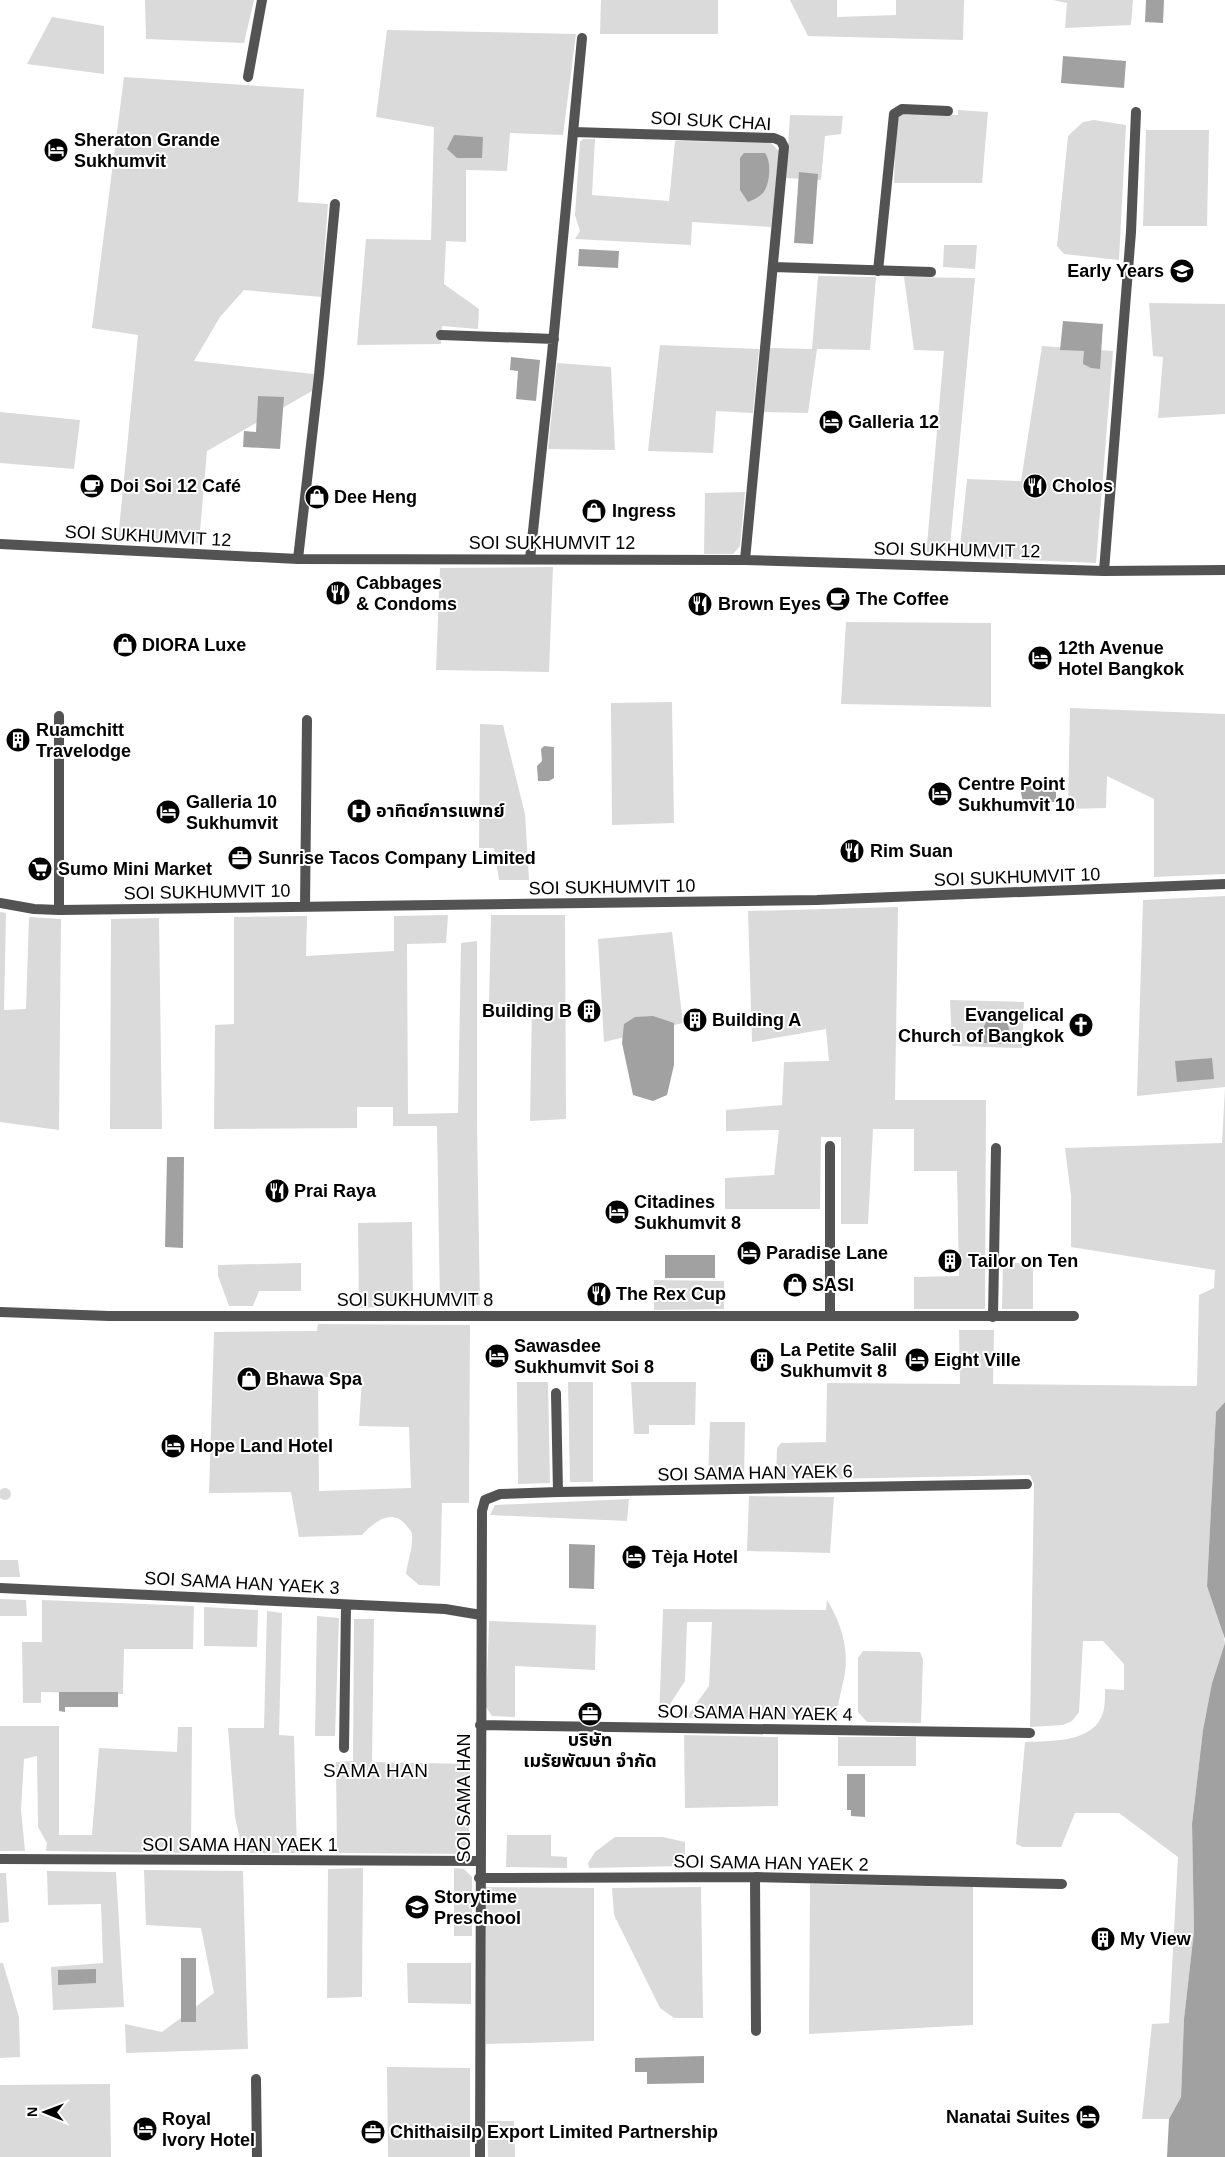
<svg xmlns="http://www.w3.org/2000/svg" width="1225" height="2157" font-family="Arial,'Noto Sans Thai',sans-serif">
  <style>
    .green { fill: #dadada; fill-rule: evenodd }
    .water { fill: #a1a1a1 }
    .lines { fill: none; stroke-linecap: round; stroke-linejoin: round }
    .street { stroke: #535353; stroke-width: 10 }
    .labels { text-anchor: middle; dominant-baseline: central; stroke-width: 4; stroke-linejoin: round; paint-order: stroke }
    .street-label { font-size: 18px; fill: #000; stroke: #fff }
    .poi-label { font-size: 18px; font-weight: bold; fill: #000; stroke: #fff; text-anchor: start }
    .neighbourhood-label { font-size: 19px; letter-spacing: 1px; fill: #000; stroke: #fff }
  </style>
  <rect width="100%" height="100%" fill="#fff"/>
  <path class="green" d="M145,0H254L244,43L146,39Z
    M601,0H718V34H600Z
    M790,0H837V17L896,15V0H964L963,40L808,36Z
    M1053,0H1133L1131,25L1065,28L1067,3Z
    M52,17L104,26V74L27,64Z
    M387,30L576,34L563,135L510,133L507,171L466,170V242L446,241L444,284L479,309L478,329L442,326L441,344L357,345L366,239L431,240L434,127L376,117Z
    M124,77L304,89L298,202L328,204L321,297L244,290L220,317L194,361L314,374L312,391L207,451L199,543L118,540L138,335L92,328Z
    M958,110L988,112L982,183H894L896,123L900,115L905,113L958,115Z
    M790,115L843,116L841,134L825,136L821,180L786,178Z
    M1094,120L1126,125L1119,260L1064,254L1057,246L1068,136L1083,122Z
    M1146,130H1209L1207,226H1143Z
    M583,139H595L592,195L669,201L675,141L770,142L779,151L771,227L692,222L691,245L575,239L580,231L575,215L580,142Z
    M944,245H977L975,269L943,267Z
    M818,276L876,277L870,350L817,349L808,413L764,412L770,348L812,349Z
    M904,277L975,278L949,557L926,556L944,351L914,350Z
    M1149,303L1225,304V414L1158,418L1163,357L1153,356Z
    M660,345L759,349L753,413L716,411L713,453L648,451Z
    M1042,346L1113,351L1096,563L959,557L967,479L1021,481Z
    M557,363L611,367L615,450L548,449Z
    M0,412L80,420L74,469L0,463Z
    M745,492L740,546L733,554H704L705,493Z
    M553,567L549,672L436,670L440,568Z
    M846,622L991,623V707L841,704Z
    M672,702L674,823L612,825L611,703Z
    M1070,708L1225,714V874L1154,877V799L1107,776L1106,808L1068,809Z
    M480,724L503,725L525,814L529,880H499L494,848H479Z
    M1225,896V1087L1137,1096L1143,900Z
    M898,907L895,1100H986L985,1309H914V1277L959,1276L957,1171H914V1129H873L868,1224H841V1137H821L820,1209H725V1178L774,1175L779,1130L726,1131V1110L782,1105L784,1062L829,1061L826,1029L752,1042L748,911Z
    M0,912L6,913L4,1010L26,1009L29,917L61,919L59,1130L0,1122Z
    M448,915L446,943L407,944L408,1114L458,1113L461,943L477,941V1124L480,1305L440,1306L437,1126H393V1107H357V1128L214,1129L215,1025L234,1024V917L307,916L306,956L394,951V916Z
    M491,915H565L566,1119L530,1121L532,1005L489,1004Z
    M159,918L162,1129H110L111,919Z
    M672,932L683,1023L604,1042L598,939Z
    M950,1000L1024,1002L1022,1048L952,1046Z
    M1225,1088V1402L1216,1412L1207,1586L1220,1619L1225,1643L1212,1683L1203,1730L1192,1824L1194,1931L1184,2019L1181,2097L1169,2119H1142L1152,2024L1169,2023L1178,1857L1119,1813H1075L1061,1847H1023L1016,1844L1025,1742C1050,1741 1094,1743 1103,1713C1105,1706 1105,1697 1105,1689L1124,1690V1664L1103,1641H1083L1079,1712L1072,1721L1063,1725L1030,1727L1034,1484L1030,1475L776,1480L777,1448L781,1443L826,1442L827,1383L960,1384L959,1330H994L993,1384L1197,1386L1199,1295L1214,1288L1215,1270L1071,1247V1196L1065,1148L1222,1143Z
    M412,1222L413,1306L359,1308L358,1223Z
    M301,1263V1291H259L253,1306H229L218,1276V1265Z
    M1003,1263H1033V1309H1002Z
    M654,1280L724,1281V1309L654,1310Z
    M318,1324L470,1325L469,1503H442L440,1586L419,1585L406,1574C408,1560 413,1548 412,1534C411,1530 408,1528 405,1524C391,1508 373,1523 362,1535L299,1537L291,1492L209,1493L214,1332L317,1331ZM318,1377H362L359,1426L409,1427L411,1488L319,1491Z
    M517,1382H548L550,1483L518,1484Z
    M568,1382H593V1482H570Z
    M631,1382H696L695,1425H649V1434H634Z
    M710,1422H745L744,1480H708Z
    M-1 1494a6 6 0 1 1 12 0a6 6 0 1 1-12 0Z
    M749,1496L834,1497L830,1553L747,1551Z
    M629,1499L627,1521L490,1515L495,1505Z
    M0,1560H18L20,1577H0Z
    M0,1599L26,1600L27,1616H0Z
    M42,1600L194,1606L193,1649H124L123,1694L41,1692V1703H23L22,1642H42Z
    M827,1600C841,1622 850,1651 844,1678C841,1693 837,1705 837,1720L686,1718L709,1686L712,1622H687L685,1681L659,1721L663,1609L826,1610Z
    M204,1607L258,1610L257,1647L204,1646Z
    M267,1611L282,1613L279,1735L294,1736L297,1853H243L235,1817L228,1728H264Z
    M317,1616L339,1618L335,1736H315Z
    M354,1619H374L372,1762L470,1764L469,1854L337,1853L336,1762L353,1761Z
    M489,1621L596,1625L595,1670L515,1666V1717L492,1716L486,1707Z
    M863,1651L920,1652L923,1659L921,1723L867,1722L858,1712V1658Z
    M0,1726H59V1835H92L99,1748L177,1752L178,1727H192L191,1853L46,1851L47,1843L38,1827L37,1756L24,1759L21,1810L25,1851H0Z
    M684,1735L778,1737V1806L685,1808Z
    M838,1737H916V1766H838Z
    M507,1835H551V1856L567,1857V1868L506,1867Z
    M615,1837H663L685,1842V1866L589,1868L588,1863L595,1852Z
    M363,1868L362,1997L327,1998L328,1869Z
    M454,1868L464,1869L472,1877V1936H454Z
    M144,1870L243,1871L248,2049L126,2053L125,2024L162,2032L214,1993L201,1928L146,1925Z
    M47,1871L116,1872L124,2007L53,2010L51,1967L103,1963L101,1904L48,1905Z
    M0,1873H6L9,1922L0,1923Z
    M810,1884L973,1887V2025L809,2034Z
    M486,1887L594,1888V2041L486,2044Z
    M701,1887L703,2018H674L660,2008L614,1915L612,1888Z
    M0,1963H3L19,2017L20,2057L0,2058Z
    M407,1963H471V2004L408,2003Z
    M387,2067L470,2068V2157H388Z
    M110,2084L111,2157H0V2085Z
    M487,2121H514L515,2157H488Z"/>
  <path class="water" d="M1146,0H1164L1163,23L1145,22Z
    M1063,56L1126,61L1124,88L1061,83Z
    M454,135L483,137L482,158H457L447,149Z
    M744,153H765C772,162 770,186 762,194C759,197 753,200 748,202L740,190V158Z
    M799,172L818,174L813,244L794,243Z
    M579,249L619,251L618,268L578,266Z
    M1063,321L1103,324L1100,369L1091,368L1083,364L1084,351L1060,350Z
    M511,357L540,360L536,401L516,399L518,371L510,370Z
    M258,396L284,397L280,449L243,447L244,431L256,432Z
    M544,746L554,747V778L549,781H538L537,766L542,761L541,749Z
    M1023,785L1056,786V802H1023L1021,793Z
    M991,1014L1001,1015C1010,1023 1010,1032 1010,1044L984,1043V1026Z
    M653,1016L674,1023V1065L667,1095L653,1101L633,1095L622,1043L624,1024L635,1017Z
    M1212,1058L1214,1079L1177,1082L1175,1061Z
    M167,1157H184L183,1248L165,1247Z
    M665,1255H715V1278H665Z
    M1225,1402V1639L1207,1586L1216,1412Z
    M569,1544L595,1545L594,1589L569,1588Z
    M1225,1643V2157H1167L1169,2119L1181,2097L1184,2019L1194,1931L1192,1824L1203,1730L1212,1683Z
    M59,1692H118V1707H65V1712L59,1711Z
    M847,1774H865V1817L851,1816V1810H847Z
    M181,1958H196V2022H181Z
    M96,1969V1983L58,1985V1970Z
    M704,2056V2083L647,2084V2072H635V2058Z"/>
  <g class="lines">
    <path class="street" d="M248,77L262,0
      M573,132L774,138L781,141L784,147L745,560
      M773,267L931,272
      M878,271L894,114L902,109L948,111
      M441,335L554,339
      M0,544L298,559L745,560L1104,571L1225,570
      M298,559L319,375L335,204
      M530,559L552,354L582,38
      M1104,571L1131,232L1136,112
      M0,903L34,909L59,910L817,900L1225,884
      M305,907L307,720
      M59,910V716
      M0,1312L109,1316H1074
      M830,1316V1146
      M993,1317L996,1148
      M556,1393L558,1492
      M0,1588L445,1609L481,1615
      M480,1725L1030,1733
      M344,1748L346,1605
      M0,1859L479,1861
      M755,1877L756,2031
      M479,1878L755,1877L1062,1884
      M256,2079L257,2157
      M480,2157L482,1511L485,1500L500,1494L558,1492L1027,1484"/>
  </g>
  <defs>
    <symbol id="hotel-disc" viewBox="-11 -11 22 22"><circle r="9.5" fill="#000" stroke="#fff"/><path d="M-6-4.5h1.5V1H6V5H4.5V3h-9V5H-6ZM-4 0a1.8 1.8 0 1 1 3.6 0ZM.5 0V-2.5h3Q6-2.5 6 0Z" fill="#fff"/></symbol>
    <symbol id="school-disc" viewBox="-11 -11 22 22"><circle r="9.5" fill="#000" stroke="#fff"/><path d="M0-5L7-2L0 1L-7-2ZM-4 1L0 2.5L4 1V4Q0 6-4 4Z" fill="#fff"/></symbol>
    <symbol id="cafe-disc" viewBox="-11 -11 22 22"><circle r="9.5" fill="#000" stroke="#fff"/><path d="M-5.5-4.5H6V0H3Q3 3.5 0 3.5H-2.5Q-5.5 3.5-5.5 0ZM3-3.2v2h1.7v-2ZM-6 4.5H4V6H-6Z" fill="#fff"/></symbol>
    <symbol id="restaurant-disc" viewBox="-11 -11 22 22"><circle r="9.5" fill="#000" stroke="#fff"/><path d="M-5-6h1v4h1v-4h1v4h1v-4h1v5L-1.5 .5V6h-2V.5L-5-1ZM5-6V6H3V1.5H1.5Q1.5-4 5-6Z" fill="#fff"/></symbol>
    <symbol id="shop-disc" viewBox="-11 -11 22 22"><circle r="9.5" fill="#000" stroke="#fff"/><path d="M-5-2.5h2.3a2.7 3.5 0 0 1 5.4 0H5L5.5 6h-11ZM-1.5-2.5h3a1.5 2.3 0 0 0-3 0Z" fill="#fff"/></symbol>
    <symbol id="building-disc" viewBox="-11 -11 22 22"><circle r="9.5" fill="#000" stroke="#fff"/><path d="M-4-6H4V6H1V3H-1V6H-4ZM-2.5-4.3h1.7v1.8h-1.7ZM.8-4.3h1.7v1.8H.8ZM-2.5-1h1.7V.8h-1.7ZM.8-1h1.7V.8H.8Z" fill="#fff"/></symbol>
    <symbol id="hospital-disc" viewBox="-11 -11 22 22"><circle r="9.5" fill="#000" stroke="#fff"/><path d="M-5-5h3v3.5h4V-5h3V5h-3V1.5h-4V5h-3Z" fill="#fff"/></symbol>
    <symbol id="office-disc" viewBox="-11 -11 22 22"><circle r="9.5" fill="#000" stroke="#fff"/><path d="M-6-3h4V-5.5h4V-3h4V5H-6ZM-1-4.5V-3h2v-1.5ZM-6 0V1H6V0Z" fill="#fff"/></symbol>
    <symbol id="supermarket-disc" viewBox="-11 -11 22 22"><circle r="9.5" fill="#000" stroke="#fff"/><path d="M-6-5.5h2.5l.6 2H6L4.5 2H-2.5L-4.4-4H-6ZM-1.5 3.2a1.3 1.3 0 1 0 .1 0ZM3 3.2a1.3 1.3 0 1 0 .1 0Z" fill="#fff"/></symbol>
    <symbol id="church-disc" viewBox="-11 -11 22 22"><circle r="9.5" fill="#000" stroke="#fff"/><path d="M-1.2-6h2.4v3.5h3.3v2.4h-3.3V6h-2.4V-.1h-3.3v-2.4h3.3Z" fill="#fff"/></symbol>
  </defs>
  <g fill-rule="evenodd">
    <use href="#hotel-disc" x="42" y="136" width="28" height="28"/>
    <use href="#school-disc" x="1168" y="257" width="28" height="28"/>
    <use href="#hotel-disc" x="817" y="408" width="28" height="28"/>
    <use href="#cafe-disc" x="78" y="472" width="28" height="28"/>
    <use href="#restaurant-disc" x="1021" y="472" width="28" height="28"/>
    <use href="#shop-disc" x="303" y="483" width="28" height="28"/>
    <use href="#shop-disc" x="580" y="497" width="28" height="28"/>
    <use href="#restaurant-disc" x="324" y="579" width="28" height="28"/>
    <use href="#cafe-disc" x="824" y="585" width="28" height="28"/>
    <use href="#restaurant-disc" x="686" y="590" width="28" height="28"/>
    <use href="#shop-disc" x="111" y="631" width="28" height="28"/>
    <use href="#hotel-disc" x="1026" y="644" width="28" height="28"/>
    <use href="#building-disc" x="4" y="726" width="28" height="28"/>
    <use href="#hotel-disc" x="926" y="780" width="28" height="28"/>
    <use href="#hospital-disc" x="345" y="797" width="28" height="28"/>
    <use href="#hotel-disc" x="154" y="798" width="28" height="28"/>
    <use href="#restaurant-disc" x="838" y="837" width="28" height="28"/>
    <use href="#office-disc" x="226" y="844" width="28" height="28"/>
    <use href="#supermarket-disc" x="26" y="855" width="28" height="28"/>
    <use href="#building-disc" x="575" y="997" width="28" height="28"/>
    <use href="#building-disc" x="681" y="1006" width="28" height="28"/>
    <use href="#church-disc" x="1067" y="1011" width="28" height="28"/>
    <use href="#restaurant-disc" x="263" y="1177" width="28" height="28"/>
    <use href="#hotel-disc" x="603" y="1198" width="28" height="28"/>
    <use href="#hotel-disc" x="735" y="1239" width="28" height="28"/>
    <use href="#building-disc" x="936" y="1247" width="28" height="28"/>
    <use href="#shop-disc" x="781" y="1271" width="28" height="28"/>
    <use href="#restaurant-disc" x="585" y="1280" width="28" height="28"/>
    <use href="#hotel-disc" x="483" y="1342" width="28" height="28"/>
    <use href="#building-disc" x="748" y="1346" width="28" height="28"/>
    <use href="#hotel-disc" x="903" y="1346" width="28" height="28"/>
    <use href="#shop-disc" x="235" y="1365" width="28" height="28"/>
    <use href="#hotel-disc" x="159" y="1432" width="28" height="28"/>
    <use href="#hotel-disc" x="620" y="1543" width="28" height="28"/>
    <use href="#office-disc" x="576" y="1700" width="28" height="28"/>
    <use href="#school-disc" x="403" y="1893" width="28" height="28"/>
    <use href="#building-disc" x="1089" y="1925" width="28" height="28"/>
    <use href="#hotel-disc" x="1074" y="2103" width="28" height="28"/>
    <use href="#hotel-disc" x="131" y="2115" width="28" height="28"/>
    <use href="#office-disc" x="359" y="2118" width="28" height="28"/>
  </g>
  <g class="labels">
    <g class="street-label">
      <text transform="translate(711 121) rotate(3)">SOI SUK CHAI</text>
      <text transform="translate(148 536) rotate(3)">SOI SUKHUMVIT 12</text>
      <text x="552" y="543">SOI SUKHUMVIT 12</text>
      <text transform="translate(957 550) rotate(1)">SOI SUKHUMVIT 12</text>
      <text transform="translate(1017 877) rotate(-2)">SOI SUKHUMVIT 10</text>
      <text transform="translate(612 887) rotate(-1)">SOI SUKHUMVIT 10</text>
      <text transform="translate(207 892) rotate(-1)">SOI SUKHUMVIT 10</text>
      <text x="415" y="1300">SOI SUKHUMVIT 8</text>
      <text transform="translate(755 1473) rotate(-1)">SOI SAMA HAN YAEK 6</text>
      <text transform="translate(242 1583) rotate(3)">SOI SAMA HAN YAEK 3</text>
      <text transform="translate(755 1713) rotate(1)">SOI SAMA HAN YAEK 4</text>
      <text transform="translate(464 1798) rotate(-90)">SOI SAMA HAN</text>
      <text x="240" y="1845">SOI SAMA HAN YAEK 1</text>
      <text transform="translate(771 1863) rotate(1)">SOI SAMA HAN YAEK 2</text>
    </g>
    <g class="poi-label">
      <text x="74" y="140">Sheraton Grande<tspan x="74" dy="21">Sukhumvit</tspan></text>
      <text x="1164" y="271" text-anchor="end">Early Years</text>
      <text x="848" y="422">Galleria 12</text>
      <text x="110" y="486">Doi Soi 12 Café</text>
      <text x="1052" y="486">Cholos</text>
      <text x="334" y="497">Dee Heng</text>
      <text x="612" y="511">Ingress</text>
      <text x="356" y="583">Cabbages<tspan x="356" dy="21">&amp; Condoms</tspan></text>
      <text x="856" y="599">The Coffee</text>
      <text x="718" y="604">Brown Eyes</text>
      <text x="142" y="645">DIORA Luxe</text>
      <text x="1058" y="648">12th Avenue<tspan x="1058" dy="21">Hotel Bangkok</tspan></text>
      <text x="36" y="730">Ruamchitt<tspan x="36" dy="21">Travelodge</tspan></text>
      <text x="958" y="784">Centre Point<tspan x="958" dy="21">Sukhumvit 10</tspan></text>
      <text x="186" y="802">Galleria 10<tspan x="186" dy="21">Sukhumvit</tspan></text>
      <text x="376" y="811">อาทิตย์การแพทย์</text>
      <text x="870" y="851">Rim Suan</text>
      <text x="258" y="858">Sunrise Tacos Company Limited</text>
      <text x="58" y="869">Sumo Mini Market</text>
      <text x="572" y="1011" text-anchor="end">Building B</text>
      <text x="1064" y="1015" text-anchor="end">Evangelical<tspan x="1064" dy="21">Church of Bangkok</tspan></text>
      <text x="712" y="1020">Building A</text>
      <text x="294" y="1191">Prai Raya</text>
      <text x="634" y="1202">Citadines<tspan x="634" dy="21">Sukhumvit 8</tspan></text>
      <text x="766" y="1253">Paradise Lane</text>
      <text x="968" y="1261">Tailor on Ten</text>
      <text x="812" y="1285">SASI</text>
      <text x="616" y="1294">The Rex Cup</text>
      <text x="514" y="1346">Sawasdee<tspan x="514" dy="21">Sukhumvit Soi 8</tspan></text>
      <text x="780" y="1350">La Petite Salil<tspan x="780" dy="21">Sukhumvit 8</tspan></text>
      <text x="934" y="1360">Eight Ville</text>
      <text x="266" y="1379">Bhawa Spa</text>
      <text x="190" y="1446">Hope Land Hotel</text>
      <text x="652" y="1557">Tèja Hotel</text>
      <text x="590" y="1740" text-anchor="middle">บริษัท<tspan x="590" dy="21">เมรัยพัฒนา จำกัด</tspan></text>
      <text x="434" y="1897">Storytime<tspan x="434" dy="21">Preschool</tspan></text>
      <text x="1120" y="1939">My View</text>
      <text x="1070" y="2117" text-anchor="end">Nanatai Suites</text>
      <text x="162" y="2119">Royal<tspan x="162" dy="21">Ivory Hotel</tspan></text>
      <text x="390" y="2132">Chithaisilp Export Limited Partnership</text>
    </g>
    <g class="neighbourhood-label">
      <text x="376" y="1770">SAMA HAN</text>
    </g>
  </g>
  <g transform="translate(45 2112) rotate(271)" stroke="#ffffff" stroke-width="4" paint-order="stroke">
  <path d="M0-4L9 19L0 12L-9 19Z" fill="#000000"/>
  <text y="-8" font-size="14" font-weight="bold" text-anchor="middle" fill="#000000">N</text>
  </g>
</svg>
